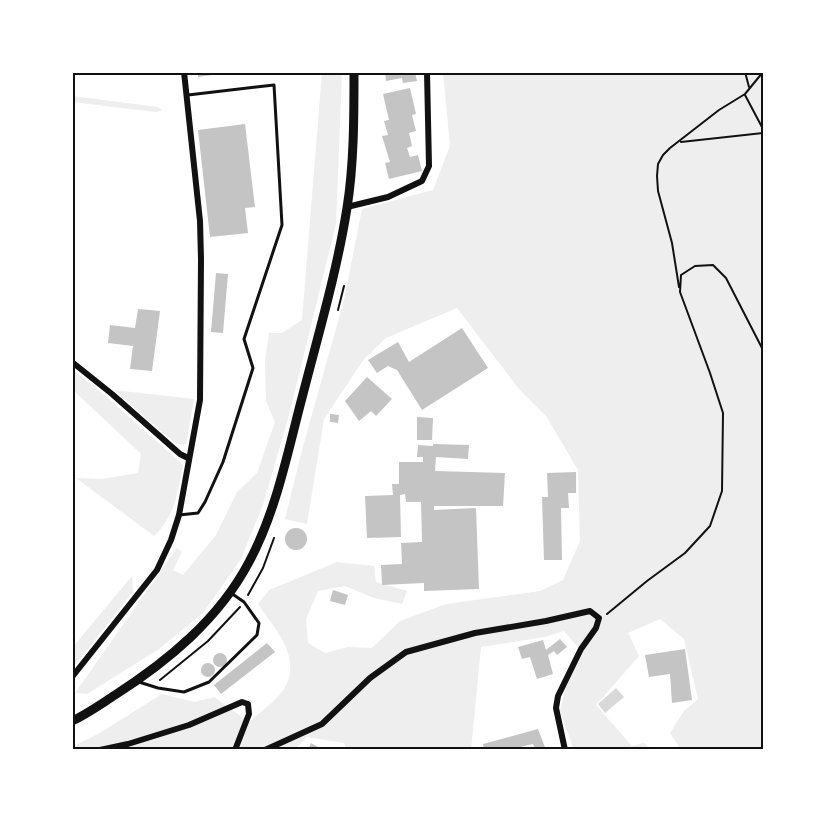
<svg xmlns="http://www.w3.org/2000/svg" width="835" height="822" font-family="'PT Sans',sans-serif">
  <style>
    .green { fill: #eee }
    .water { fill: #d9d9d9 }
    .building { fill: #c4c4c4 }
    .lines { fill: none; stroke-linecap: round; stroke-linejoin: round }
    .path { stroke: #111; stroke-width: 2 }
    .service { stroke: #111; stroke-width: 3 }
    .minor { stroke: #111; stroke-width: 6 }
    .secondary { stroke: #111; stroke-width: 9 }
    .neatline { fill: none; stroke: #111; stroke-width: 2 }
  </style>
  <rect width="100%" height="100%" fill="#fff"/>
  <path class="green" d="M322,72H342L336,224L289,415L264,502L241,559L203,613L159,649L87,694L75,693L177,548L182,552L173,570L183,575L216,535L237,492L257,473L275,422L266,401L265,361L269,333H282L302,320Z
    M443,72H763V750H681L670,733L684,711L698,699L684,639L660,619L628,633L639,656L596,705L632,746L644,743L652,750H574L560,711L566,687L583,653L564,631L545,637L481,647L471,750H347L344,743L307,737L294,750H72V747L98,734L162,694L195,702L214,697L249,722C259,713 277,700 284,689C303,658 275,629 258,604L269,590L337,562L374,566L376,582L407,591L402,604L374,598L345,586L318,591L306,619L308,643L325,653L348,647L372,648L400,621L446,604L540,591L563,580L580,541L578,470L546,416L519,389L457,308L386,338L364,359L324,419L307,524L285,519L302,450L344,300L362,209L433,190L450,146Z
    M72,96L158,107L162,110L156,112L72,102Z
    M72,369L109,399L183,465C178,492 175,516 154,536L76,478L102,479L138,473L141,454L72,389Z
    M114,390L194,399L186,444H176Z
    M132,576L133,592L72,669V648Z"/>
  <path class="water" d="M616,688L624,697L605,713L598,704Z"/>
  <path class="building" d="M198,72H225V73L198,77Z
    M385,72H415L417,81L403,83L402,78L386,81Z
    M410,88L416,114L412,115L416,131L409,133L412,146L407,148L410,157L418,155L422,171L389,179L385,163L390,162L382,136L388,135L384,121L389,120L383,94Z
    M245,124L255,207L245,208L248,233L210,237L198,130Z
    M216,273L228,274L223,333L211,332Z
    M138,309L160,311L152,371L130,369L133,346L108,343L110,325L135,328Z
    M462,328L488,368L422,410L397,370L388,366L377,373L368,360L398,342L409,362Z
    M367,377L392,399L376,416L371,411L359,421L345,401Z
    M330,414L339,415L338,423L330,422Z
    M417,417L433,418L432,440H417Z
    M433,444L469,445L468,459L436,457L435,471L505,473L503,506H434V510L476,508L479,589L424,591V583L382,585L381,565L402,564L401,543L422,542L421,502H406L405,494L400,495L401,537L367,538L365,496L393,495L392,484H399V462H423V457H417L418,445L433,446Z
    M576,472V493H568L569,508H561L562,560H544L542,497H548L547,473Z
    M285 539a11 11 0 1 1 22 0a11 11 0 1 1-22 0Z
    M333,590L348,595L345,605L330,601Z
    M560,639L567,647L557,655L554,651L548,655L553,674L537,679L530,657L522,659L518,647L543,640L546,650Z
    M267,643L275,652L221,694L214,685Z
    M685,649L692,700L672,703L670,674L649,677L645,655Z
    M213 660a7 7 0 1 1 14 0a7 7 0 1 1-14 0Z
    M201 670a7 7 0 1 1 14 0a7 7 0 1 1-14 0Z
    M538,729L546,750H536L533,744L516,748L517,750H484L483,744Z
    M311,743L323,750H308Z"/>
  <g class="lines">
    <path class="path" d="M745,72L749,87
      M745,95L763,129
      M681,142L763,133
      M679,287L672,243L658,191L657,176L658,164L663,155L670,148L719,110L745,94L763,72
      M338,310L344,286
      M248,595L263,568L274,538
      M607,614L647,581L685,553L710,526L722,491L723,413L710,373L680,292L681,275L695,266L713,265L726,278L763,350
      M160,680L208,641L240,607"/>
    <path class="service" d="M179,515L198,513L205,502L223,462L253,368L244,339L282,225L274,85L188,95
      M139,682L158,688L184,692L209,682L257,635L259,623L244,602L231,593"/>
    <path class="minor" d="M347,207L388,197L422,181L429,166L427,72
      M72,362L112,394L180,454L188,458
      M72,677L157,570L171,540L179,515L200,400L201,259L200,221L184,72
      M100,750L128,744L189,725L242,702L248,704L249,714L235,750
      M265,750L322,724L370,678L406,652L475,633L546,621L590,611L599,618L596,628L581,649L558,696L556,708L565,750"/>
    <path class="secondary" d="M72,721C87,714 101,704 115,695C168,661 219,619 249,562C277,510 288,450 303,394C319,332 337,271 347,208C354,164 354,117 354,72"/>
  </g>
  <rect width="835" height="822" fill="none" stroke="#ffffff" stroke-width="147"/>
  <rect x="74" y="74" width="688" height="674" class="neatline"/>
</svg>
